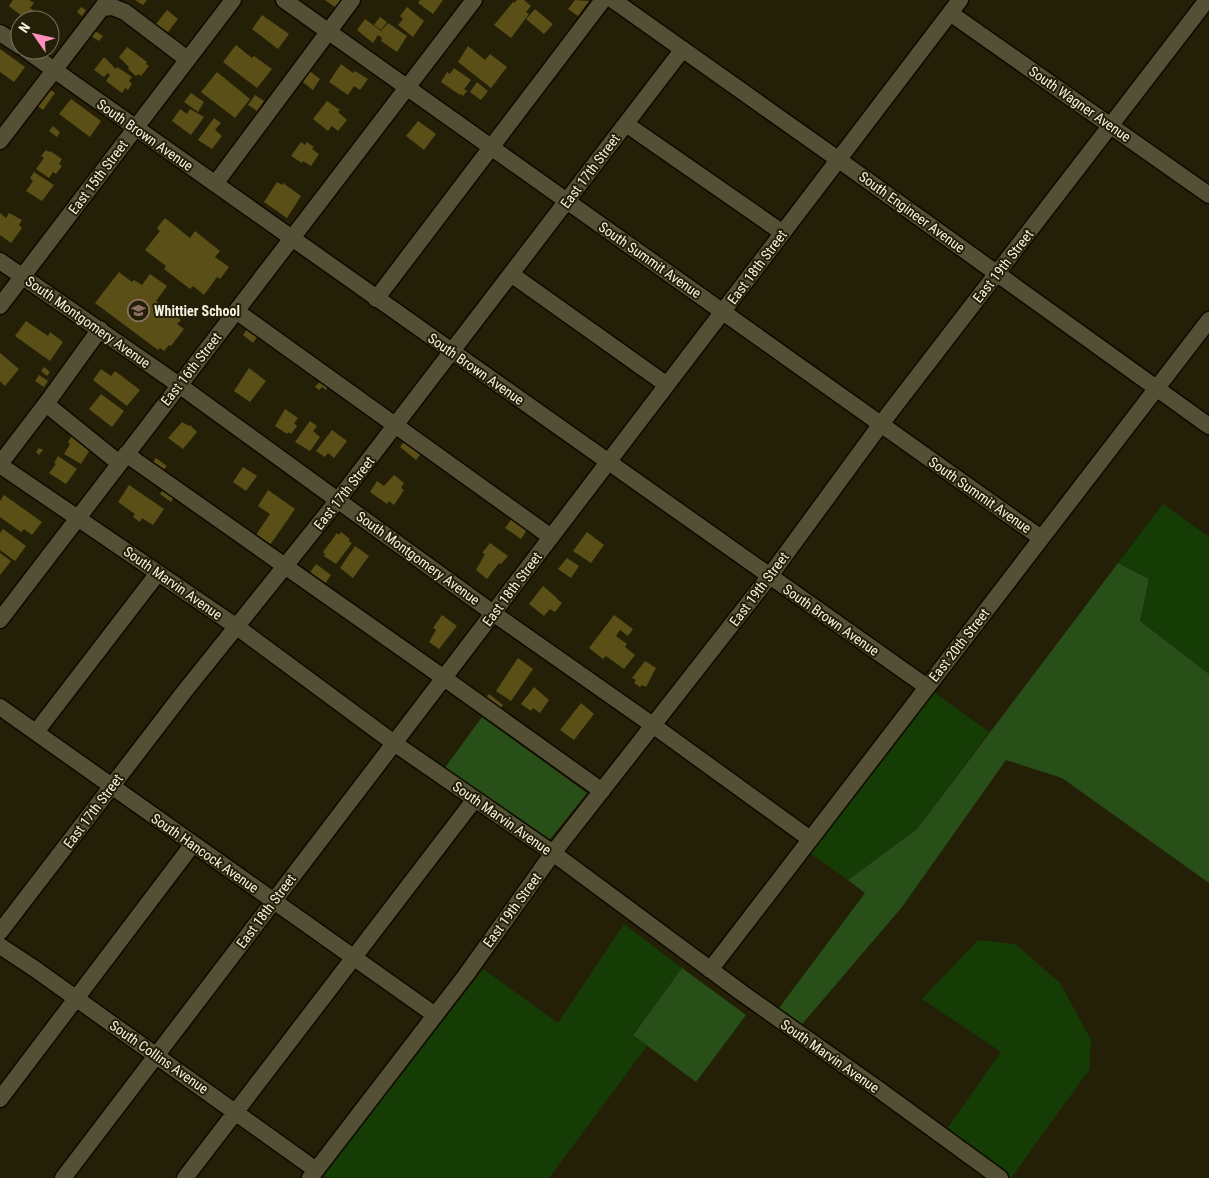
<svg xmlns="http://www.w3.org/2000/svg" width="1209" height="1178" font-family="'Roboto Condensed',sans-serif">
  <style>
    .green { fill: #163c05 }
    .forest { fill: #274f17 }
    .building { fill: #5a4f16 }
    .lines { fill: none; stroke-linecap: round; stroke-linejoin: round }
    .minor-casing { stroke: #0e0900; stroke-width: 19 }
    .minor { stroke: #545036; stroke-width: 16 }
    .labels { text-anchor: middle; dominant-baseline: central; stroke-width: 4; stroke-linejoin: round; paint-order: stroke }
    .street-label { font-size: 14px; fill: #f4f1e2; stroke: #242007 }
    .poi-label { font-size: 14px; font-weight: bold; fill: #f4f1e2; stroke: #242007; text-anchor: start }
  </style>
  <rect width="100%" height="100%" fill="#242007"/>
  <path class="green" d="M1163,504L1209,537V674L1140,621L1149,579L1118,563Z
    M928,691L935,693L989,732L917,829L848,880L804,849Z
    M624,924L682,968L633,1034L647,1046L549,1178H328L323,1175L483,969L558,1023Z
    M978,940L1015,944L1060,983L1091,1040L1089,1070L1011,1178H1004L944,1133L1001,1052L922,999Z"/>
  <path class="forest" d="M1118,563L1149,579L1140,621L1209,674V883L1062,778L1006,760L902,907L798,1029L776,1012L865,893L848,880L917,829Z
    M482,717L587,793L543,848L441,773Z
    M682,968L746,1015L696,1082L633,1035Z"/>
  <path class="building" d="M13,0H29L34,3L30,8L40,15L36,20H32L24,15L23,17L9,6Z
    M135,0H147L143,5Z
    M325,0H344L338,9Z
    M420,0H443L433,14L418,3Z
    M517,0H524L531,6L526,12L529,14L511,38L494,25L513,2L514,3Z
    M575,0L589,1L578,16L568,9Z
    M81,7L86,10L82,16L77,12Z
    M407,7L424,21L413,37L398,25L403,19L400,16Z
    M535,9L553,24L544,34L526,19Z
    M167,10L178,19L168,32L156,24Z
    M262,15L289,34L278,49L252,29Z
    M380,17L387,22L381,30L374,25Z
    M365,19L381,31L388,23L407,36L397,52L381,41L382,38L378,35L373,43L357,30Z
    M95,31L103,36L99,41L91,36Z
    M236,45L252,58L254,56L272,69L257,88L223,62Z
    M468,46L485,60L490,54L507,67L491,88L458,62Z
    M127,47L147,62L146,64L149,66L141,76L138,74L136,76L128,69L129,67L119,57Z
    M0,49L25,67L14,82L0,72Z
    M104,57L116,69L117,67L132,77L129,81L132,84L128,90L125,88L122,93L106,81L110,75L108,73L104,77L94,70Z
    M341,64L353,73L355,71L368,79L360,90L354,86L348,95L329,82Z
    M454,68L471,80L464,89L467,91L463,96L461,94L460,95L441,82L447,72L450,74Z
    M307,69L320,79L313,90L299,79Z
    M217,72L250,99L235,118L201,92Z
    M477,82L488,91L481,100L470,92Z
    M46,86L55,93L43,110L34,103Z
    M191,93L204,102L198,112L184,102Z
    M255,95L264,101L257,111L248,105Z
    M71,99L101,121L90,137L59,114Z
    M327,101L340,110L338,112L347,120L338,131L332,126L328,131L313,119Z
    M180,109L187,114L190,109L204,117L191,135L172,121Z
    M214,118L221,123L215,130L222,136L212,149L198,140Z
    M418,121L436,134L424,150L406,136Z
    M53,126L60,132L57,137L49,131Z
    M301,142L305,145L307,142L314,147L312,149L319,154L311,166L303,161L302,163L291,156Z
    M46,150L49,152L50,151L62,159L59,164L62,166L56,174L53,172L49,178L36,169L44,158L41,156Z
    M34,172L54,185L42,201L26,191L33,181L30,178Z
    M277,182L282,185L283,183L301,196L287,218L264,202Z
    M0,213L6,218L9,213L22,220L19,225L22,228L11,243L0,235Z
    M165,218L190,238L195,231L220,251L215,257L229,267L220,279L217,277L204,295L193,286L190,289L164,269L166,266L145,250L160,231L157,228Z
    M119,272L132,282L134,280L142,285L150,274L167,286L156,301L181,320L177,324L184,329L171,346L169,345L164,351L160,348L158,350L95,303Z
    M26,321L48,336L50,332L63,342L50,361L15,336Z
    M250,325L260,333L253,343L243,335Z
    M0,353L19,369L5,386L0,381Z
    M44,367L50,372L47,376L41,371Z
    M249,368L266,381L250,402L234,391Z
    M101,369L111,376L115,371L140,390L127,406L93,380Z
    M39,375L48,381L44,387L35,381Z
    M322,379L330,384L326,390L322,387L319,390L315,387Z
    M101,394L124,411L112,427L89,409Z
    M285,409L298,418L294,423L297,426L291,434L289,432L287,434L275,426Z
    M310,421L317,426L313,431L320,437L310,451L295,442Z
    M182,422L189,426L190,425L197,432L183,449L168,438Z
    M332,430L347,441L334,458L328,453L325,457L316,451Z
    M74,433L93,445L81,464L64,454L70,444L68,442Z
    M407,438L423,451L416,460L400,447Z
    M39,448L43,450L39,455L36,452Z
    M58,456L77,469L66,484L49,473L56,464L54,463Z
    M156,458L167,466L160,474L150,466Z
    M243,467L257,476L246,491L233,482Z
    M394,475L404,483L401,488L404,490L394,505L389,501L387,504L370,492L377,481L384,486Z
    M129,485L164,509L153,525L142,518L140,522L133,517L135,514L118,502Z
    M165,486L176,494L171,502L160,494Z
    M268,490L295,509L270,545L256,535L270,514L258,506Z
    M4,495L42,522L32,535L24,529L21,532L0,517V501Z
    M514,516L529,527L521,539L505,528Z
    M3,529L26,546L15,561L0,550V533Z
    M341,532L350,539L349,541L352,543L336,564L324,556L325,554L323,552L337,533L339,535Z
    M587,532L604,545L591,563L573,551Z
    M490,543L508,556L501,564L499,563L487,579L476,570L485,554L482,553Z
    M355,546L369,556L353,578L340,568Z
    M0,553L11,561L0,575Z
    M567,558L579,566L571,578L558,569Z
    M316,564L331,575L322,588L307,577Z
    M543,586L557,598V599L562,603L555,612L550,609L544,616L529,604Z
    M442,615L457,626L439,649L429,642L436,630L433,628Z
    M614,615L633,629L628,636L620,630L616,636L627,644L625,647L635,655L624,669L606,656L603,659L589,648Z
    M518,658L533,669L511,701L496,691Z
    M645,661L656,668L646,687L642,685L640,687L634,683L636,680L632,678Z
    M534,687L549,700L540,713L533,708L531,711L521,704Z
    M489,694L503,705L498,712L483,700Z
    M581,703L594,714L574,740L560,730Z"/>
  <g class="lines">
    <defs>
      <path id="minor" d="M284,0L1041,538
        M613,0L839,160L1209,426
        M102,8L113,7L125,12L187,59
        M950,13L1209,195
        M0,33L20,46
        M26,50L927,687
        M626,124L783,233
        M0,141L108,0
        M215,184L352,0
        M0,261L179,385L493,613L654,726L810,839
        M511,274L667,385
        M376,299L603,0
        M0,306L233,0
        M236,311L551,537
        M46,404L119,463
        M126,454L444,678L602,791
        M0,464L51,397L100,329
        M0,465L237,627L394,743L553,853L742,993L878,1089L1000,1178
        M0,620L474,0
        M0,707L435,1015
        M36,732L158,573
        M0,932L184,692L338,500L683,49
        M0,946L35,969L316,1170
        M710,970L1209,320
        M0,1099L193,844
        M63,1178L960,0
        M185,1178L475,799
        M310,1178L466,975L553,853L769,577L881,424L1207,0"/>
    </defs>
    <use href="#minor" class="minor-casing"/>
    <use href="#minor" class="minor"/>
  </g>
  <defs>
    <symbol id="school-ring" viewBox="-11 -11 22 22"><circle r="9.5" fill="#242007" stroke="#8d6e63" stroke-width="1.5"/><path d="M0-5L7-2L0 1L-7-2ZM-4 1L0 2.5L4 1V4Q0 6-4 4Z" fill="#8d6e63"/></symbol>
  </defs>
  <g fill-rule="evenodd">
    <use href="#school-ring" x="126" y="298" width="25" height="25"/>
  </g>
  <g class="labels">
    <g class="street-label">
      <text transform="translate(1080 104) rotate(35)">South Wagner Avenue</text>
      <text transform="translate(145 135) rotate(35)">South Brown Avenue</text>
      <text transform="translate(590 171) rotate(-53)">East 17th Street</text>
      <text transform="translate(98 177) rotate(-53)">East 15th Street</text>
      <text transform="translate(912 212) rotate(36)">South Engineer Avenue</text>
      <text transform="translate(650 260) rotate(35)">South Summit Avenue</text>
      <text transform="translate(1003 266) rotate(-52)">East 19th Street</text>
      <text transform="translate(757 267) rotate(-53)">East 18th Street</text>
      <text transform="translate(88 322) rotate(35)">South Montgomery Avenue</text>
      <text transform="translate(191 369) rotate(-52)">East 16th Street</text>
      <text transform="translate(476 369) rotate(35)">South Brown Avenue</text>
      <text transform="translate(344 493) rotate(-52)">East 17th Street</text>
      <text transform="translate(980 495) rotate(35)">South Summit Avenue</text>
      <text transform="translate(418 558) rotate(36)">South Montgomery Avenue</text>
      <text transform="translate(173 583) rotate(35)">South Marvin Avenue</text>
      <text transform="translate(512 589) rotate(-53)">East 18th Street</text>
      <text transform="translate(759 589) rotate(-53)">East 19th Street</text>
      <text transform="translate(831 620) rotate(35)">South Brown Avenue</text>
      <text transform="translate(959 645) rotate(-52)">East 20th Street</text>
      <text transform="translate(93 811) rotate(-53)">East 17th Street</text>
      <text transform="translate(502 818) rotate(35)">South Marvin Avenue</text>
      <text transform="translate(205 853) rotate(35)">South Hancock Avenue</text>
      <text transform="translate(512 910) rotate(-54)">East 19th Street</text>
      <text transform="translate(266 911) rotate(-53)">East 18th Street</text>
      <text transform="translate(830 1056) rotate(35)">South Marvin Avenue</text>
      <text transform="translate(159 1057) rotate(35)">South Collins Avenue</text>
    </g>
    <g class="poi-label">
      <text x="154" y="311">Whittier School</text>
    </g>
  </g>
  <g transform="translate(35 35) rotate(304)"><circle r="24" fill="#242007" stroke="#77745f"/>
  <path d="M0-4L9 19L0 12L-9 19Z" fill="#ff8ebb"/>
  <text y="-8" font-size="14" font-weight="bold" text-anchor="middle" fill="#f4f1e2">N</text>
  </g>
</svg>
